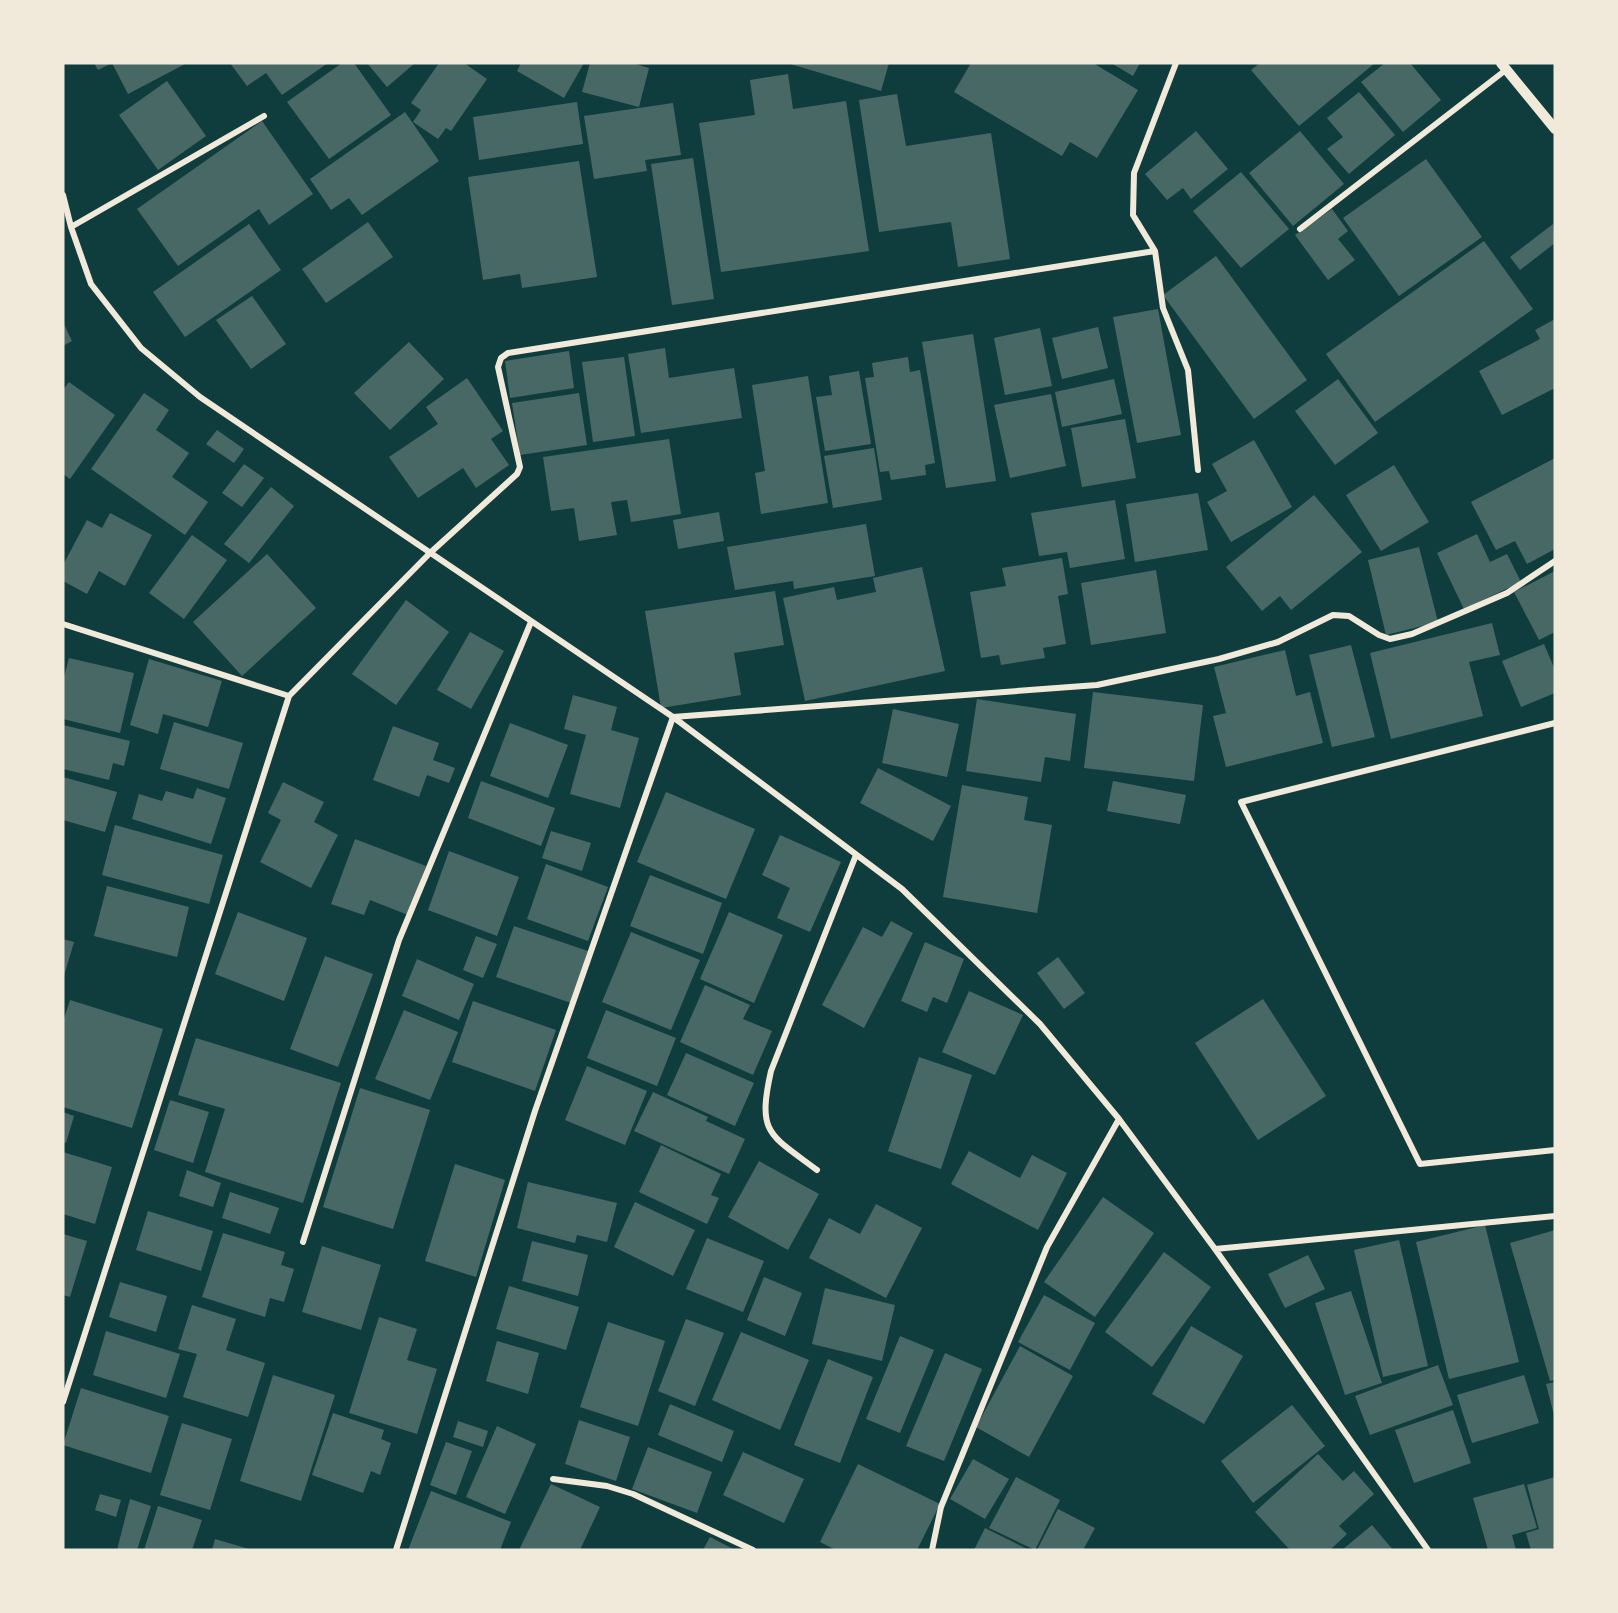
<svg xmlns="http://www.w3.org/2000/svg" width="1618" height="1613" font-family="Roboto,sans-serif">
  <style>
    .building { fill: #486865 }
    .lines { fill: none; stroke-linecap: round; stroke-linejoin: round }
    .minor { stroke: #f1e9da; stroke-width: 6 }
    .tertiary { stroke: #f1e9da; stroke-width: 10 }
  </style>
  <rect width="100%" height="100%" fill="#0f3d3e"/>
  <path class="building" d="M94,63H187L128,94L112,63L98,70Z
    M230,63H328L282,95L266,73L247,86Z
    M342,63H354L391,115L329,159L287,102Z
    M367,63H415L387,87Z
    M439,63H464L487,79L451,131L446,128L438,139L413,122L421,110L411,103Z
    M521,63H584L564,98L517,71Z
    M590,63H632L649,68L639,107L582,92Z
    M787,63H889L881,91Z
    M971,63H1093L1138,90L1097,158L1070,142L1062,156L954,92Z
    M1111,63H1140L1133,76Z
    M1260,63H1375L1299,126L1251,70Z
    M1385,63H1410L1441,100L1403,132L1361,82Z
    M788,74L793,109L846,101L869,251L721,272L699,123L755,115L750,80Z
    M167,81L206,136L158,170L119,115Z
    M1359,92L1395,135L1349,174L1327,149L1343,137L1327,118Z
    M897,94L906,146L991,133L1010,259L958,267L951,222L879,232L859,100Z
    M577,102L583,144L479,160L473,117Z
    M673,103L681,155L645,160L647,171L594,179L584,116Z
    M405,112L439,161L362,215L349,198L331,210L310,179Z
    M262,121L313,194L269,225L259,209L178,266L137,209Z
    M1196,131L1228,169L1191,199L1183,188L1167,200L1145,174Z
    M1300,131L1344,184L1293,226L1249,173Z
    M693,158L714,299L672,305L651,164Z
    M1426,159L1482,237L1399,296L1343,218Z
    M579,161L597,277L522,288L520,274L483,280L468,177Z
    M1241,172L1289,229L1241,268L1193,211Z
    M1332,209L1348,231L1338,239L1355,260L1328,280L1295,235Z
    M368,222L393,257L326,303L302,269Z
    M249,224L281,270L185,337L153,292Z
    M1553,224L1555,243L1520,270L1510,257Z
    M1484,241L1533,309L1375,422L1326,354Z
    M1216,256L1307,380L1254,419L1163,295Z
    M252,296L286,344L251,369L216,320Z
    M1158,309L1181,435L1137,443L1113,317Z
    M1555,319V388L1502,415L1479,371L1540,339L1535,330Z
    M63,322L72,341L63,346Z
    M1098,327L1108,368L1062,379L1052,338Z
    M1040,328L1052,386L1005,395L994,338Z
    M973,334L996,481L946,488L922,342Z
    M409,342L444,379L390,430L354,393Z
    M665,348L669,378L734,368L742,418L641,433L628,354Z
    M569,351L574,388L510,398L505,361Z
    M624,357L635,436L593,442L582,362Z
    M908,357L910,372L920,370L935,463L925,465L926,475L891,480L889,471L880,472L865,378L874,377L872,363Z
    M859,371L871,444L825,451L816,397L832,395L829,376Z
    M808,376L828,503L761,514L755,473L765,471L752,385Z
    M467,378L503,431L491,439L509,465L476,488L463,468L418,498L389,457L438,424L426,407Z
    M1114,379L1122,414L1062,427L1055,392Z
    M1338,379L1378,433L1335,465L1295,411Z
    M69,382L115,415L70,479L63,474V390Z
    M144,393L169,410L156,430L189,453L172,477L208,502L185,535L91,469Z
    M579,393L587,445L520,455L512,403Z
    M1051,394L1066,466L1010,478L994,405Z
    M1125,419L1136,478L1082,487L1071,428Z
    M217,430L244,449L234,463L206,444Z
    M669,439L681,514L631,522L627,500L611,502L617,535L579,541L574,508L551,511L543,457Z
    M1254,440L1292,507L1231,542L1207,502L1227,491L1212,464Z
    M874,448L882,500L833,508L824,456Z
    M1555,458V549L1527,564L1515,541L1496,550L1471,502Z
    M244,464L264,478L242,507L222,493Z
    M1394,465L1429,522L1381,551L1346,495Z
    M271,487L294,506L249,563L224,544Z
    M1198,493L1208,550L1135,562L1126,504Z
    M1314,495L1362,552L1291,610L1280,596L1262,611L1226,567Z
    M1115,500L1125,559L1070,568L1067,552L1039,556L1031,513Z
    M719,512L724,541L678,549L673,520Z
    M110,513L152,535L125,586L99,571L87,594L63,581V565L87,520L102,528Z
    M866,524L875,576L794,589L793,581L735,590L727,547Z
    M1477,534L1490,562L1507,554L1521,582L1464,609L1437,553Z
    M192,535L227,560L184,619L149,593Z
    M1419,547L1438,622L1386,635L1368,560Z
    M267,554L316,608L242,676L193,622Z
    M1062,558L1068,594L1058,596L1066,644L1043,648L1045,658L1001,665L999,655L981,658L970,592L1006,586L1002,568Z
    M922,567L945,671L805,701L783,598L834,587L837,600L876,592L873,578Z
    M1156,570L1166,633L1091,645L1081,583Z
    M1555,571V632L1539,640L1514,592Z
    M775,591L784,645L734,653L741,695L661,708L645,611Z
    M406,600L449,632L396,705L352,674Z
    M1492,623L1500,655L1469,662L1483,716L1391,739L1370,653Z
    M470,632L504,651L471,709L437,690Z
    M1544,644L1555,670V693L1521,707L1502,661Z
    M1351,645L1375,737L1332,747L1309,655Z
    M1285,650L1296,696L1310,692L1323,743L1226,767L1213,716L1226,713L1214,667Z
    M69,658L134,673L120,733L63,719V681Z
    M149,659L222,681L208,727L163,714L158,734L130,725Z
    M1093,692L1203,705L1194,781L1084,768Z
    M573,695L617,707L611,730L639,738L620,808L570,794L586,735L564,729Z
    M977,699L1076,714L1070,761L1045,757L1041,782L966,771Z
    M893,709L959,724L947,777L882,763Z
    M174,722L243,743L229,789L160,769Z
    M510,723L568,745L548,798L490,776Z
    M63,725L130,741L124,766L113,763L109,780L63,769Z
    M393,726L439,743L433,760L455,768L449,783L427,775L419,797L373,780Z
    M878,768L951,806L933,841L860,803Z
    M63,777L117,792L105,832L63,820Z
    M481,781L555,808L541,846L468,818Z
    M1113,781L1186,795L1180,824L1107,811Z
    M283,782L324,802L314,822L338,835L311,888L260,862L281,820L268,813Z
    M962,785L1028,797L1024,820L1052,825L1037,913L943,897Z
    M197,788L226,798L211,844L132,819L139,794L162,801L166,791L193,799Z
    M666,792L755,829L726,899L637,862Z
    M115,825L223,855L209,904L102,875Z
    M551,831L591,843L582,871L542,858Z
    M780,835L841,862L810,932L777,918L790,888L762,875Z
    M355,839L426,866L408,915L370,900L364,915L331,904Z
    M449,851L519,877L497,936L428,910Z
    M546,864L608,887L588,941L527,919Z
    M650,875L722,903L703,954L630,926Z
    M107,886L189,907L177,957L94,936Z
    M238,912L307,938L284,1001L215,974Z
    M729,912L783,935L754,1003L700,979Z
    M891,921L913,933L864,1028L822,1005L863,927L882,937Z
    M514,926L588,951L571,1003L496,977Z
    M631,932L700,960L671,1030L602,1002Z
    M476,936L497,944L483,978L463,970Z
    M63,939L74,942L64,976H63Z
    M925,942L964,959L947,1003L933,997L927,1012L901,1001Z
    M325,956L373,974L338,1067L290,1049Z
    M1058,957L1085,993L1064,1009L1037,973Z
    M417,959L474,984L459,1020L402,996Z
    M705,985L750,1005L743,1019L772,1031L753,1075L680,1042Z
    M969,991L1023,1015L995,1075L942,1052Z
    M1263,999L1326,1096L1258,1140L1195,1043Z
    M70,1000L163,1029L132,1128L63,1107V1022Z
    M473,1001L556,1030L535,1091L452,1062Z
    M404,1010L458,1032L430,1100L375,1079Z
    M606,1010L676,1038L657,1086L587,1058Z
    M196,1038L341,1083L303,1203L205,1172L225,1109L178,1095Z
    M686,1053L754,1083L735,1126L667,1095Z
    M919,1057L972,1075L941,1169L888,1151Z
    M587,1066L647,1091L625,1145L565,1120Z
    M360,1088L430,1110L393,1229L323,1207Z
    M653,1092L708,1117L706,1121L745,1139L729,1174L634,1131Z
    M170,1100L209,1112L193,1163L154,1150Z
    M63,1112L74,1116L66,1143L63,1142Z
    M661,1145L721,1174L711,1195L719,1198L707,1224L639,1192Z
    M969,1151L1020,1178L1032,1155L1067,1173L1038,1230L951,1184Z
    M63,1152L112,1167L95,1224L63,1214Z
    M759,1161L819,1194L788,1250L728,1217Z
    M455,1164L505,1180L476,1277L425,1261Z
    M187,1170L221,1183L213,1207L179,1196Z
    M528,1182L617,1203L607,1242L577,1235L575,1243L517,1228Z
    M230,1192L279,1208L270,1234L222,1218Z
    M1103,1197L1154,1233L1095,1317L1044,1282Z
    M635,1202L695,1230L673,1276L614,1247Z
    M876,1204L922,1228L886,1298L809,1258L829,1218L860,1234Z
    M148,1211L213,1231L201,1271L136,1250Z
    M1485,1225L1519,1362L1449,1379L1416,1242Z
    M1555,1230V1380L1550,1381L1510,1243Z
    M223,1233L285,1252L281,1265L294,1269L284,1302L270,1298L265,1317L202,1297Z
    M63,1234L87,1241L70,1297L63,1295Z
    M707,1238L764,1261L743,1312L686,1289Z
    M1399,1240L1428,1366L1383,1377L1354,1250Z
    M532,1241L588,1255L578,1296L522,1281Z
    M322,1246L381,1265L361,1330L302,1312Z
    M1164,1252L1211,1287L1152,1367L1105,1332Z
    M1308,1255L1325,1289L1285,1308L1268,1274Z
    M764,1277L802,1293L785,1336L747,1320Z
    M120,1282L167,1296L156,1332L109,1317Z
    M509,1286L579,1307L566,1350L496,1329Z
    M825,1288L895,1305L882,1361L812,1344Z
    M1351,1291L1382,1383L1345,1395L1315,1303Z
    M1044,1295L1095,1323L1070,1370L1018,1342Z
    M192,1305L236,1319L226,1350L265,1363L248,1417L183,1397L197,1354L178,1349Z
    M379,1317L417,1329L407,1360L437,1369L417,1434L349,1413Z
    M686,1319L724,1333L695,1406L658,1391Z
    M608,1322L665,1341L638,1426L580,1407Z
    M1191,1326L1243,1356L1204,1424L1152,1394Z
    M106,1331L180,1354L166,1398L93,1375Z
    M741,1332L809,1360L780,1430L712,1400Z
    M900,1336L934,1350L900,1433L866,1419Z
    M497,1341L539,1353L528,1394L486,1381Z
    M1020,1346L1073,1376L1029,1457L976,1427Z
    M945,1353L982,1369L944,1461L906,1446Z
    M828,1359L873,1377L840,1463L794,1445Z
    M1438,1365L1453,1405L1370,1435L1355,1396Z
    M273,1375L335,1395L301,1501L240,1481Z
    M1524,1375L1539,1423L1472,1443L1457,1395Z
    M1555,1382V1415H1554L1546,1384Z
    M81,1388L169,1416L151,1473L63,1445Z
    M670,1404L734,1431L722,1462L658,1435Z
    M1292,1405L1325,1446L1253,1503L1221,1461Z
    M1453,1410L1471,1463L1414,1483L1395,1430Z
    M333,1413L384,1430L381,1439L391,1443L380,1475L371,1471L363,1493L312,1475Z
    M579,1420L630,1437L616,1481L565,1464Z
    M458,1421L488,1431L483,1447L453,1437Z
    M182,1423L232,1439L210,1510L160,1495Z
    M497,1426L536,1444L505,1514L466,1497Z
    M446,1442L472,1451L456,1495L430,1485Z
    M648,1447L712,1472L697,1513L632,1489Z
    M743,1452L804,1479L784,1523L723,1495Z
    M1318,1454L1343,1481L1354,1471L1374,1494L1339,1526L1347,1534L1330,1550H1290L1255,1512Z
    M973,1459L1009,1479L985,1519L950,1499Z
    M858,1464L940,1504L917,1550H836L820,1542Z
    M1016,1477L1060,1500L1035,1550L989,1528Z
    M1555,1477V1550H1531L1526,1533L1539,1529L1527,1485Z
    M551,1484L600,1507L580,1550H519Z
    M1524,1484L1537,1528L1512,1535L1516,1550H1488L1473,1498Z
    M431,1491L511,1522L500,1550H408Z
    M100,1494L121,1500L116,1517L95,1510Z
    M130,1499L151,1506L137,1550H117Z
    M158,1506L202,1520L192,1550H144Z
    M1058,1509L1095,1528L1083,1550H1037Z
    M1372,1525L1393,1550H1342Z
    M985,1528L1029,1550H974Z
    M710,1537L735,1550H703Z
    M215,1539L249,1549V1550H212Z"/>
  <g class="lines">
    <path class="minor" d="M1176,63L1134,173L1133,215L1155,251L1163,308L1188,370L1198,470
      M63,195L71,227L91,284L141,348L200,397L673,717L902,889L1040,1024L1119,1119L1215,1249L1428,1550
      M71,227L264,116
      M1300,229L1507,69
      M63,624L289,696
      M1555,723L1241,802L1420,1164L1555,1150
      M817,1170C769,1134 757,1134 771,1071L856,855
      M303,1242L399,940L531,622
      M1215,1249L1555,1216
      M63,1402L289,696L430,553L517,474L520,467L498,367L501,358L508,353L1155,251
      M553,1479L607,1486L633,1494L753,1550
      M396,1550L535,1111L673,717L1097,685L1219,659L1278,642L1333,615L1349,616L1379,635L1390,639L1412,634L1507,593L1555,561
      M932,1550L941,1507L1047,1247L1119,1119"/>
    <path class="tertiary" d="M1501,63L1555,129"/>
  </g>
  <rect width="1618" height="1613" fill="none" stroke="#f1e9da" stroke-width="129"/>
</svg>
